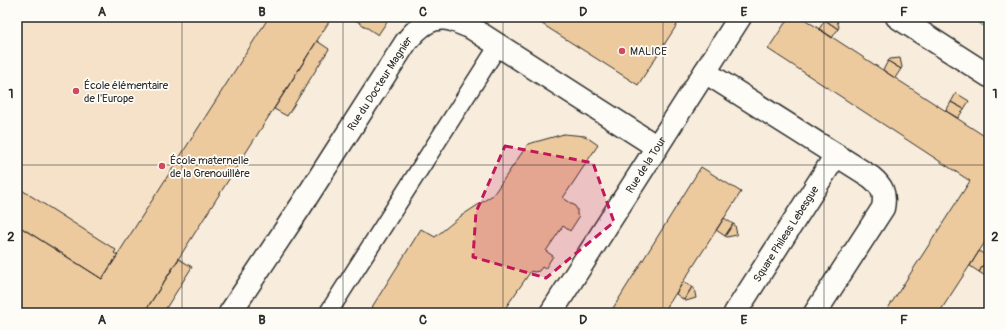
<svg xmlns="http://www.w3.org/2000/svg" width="1006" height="330" font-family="Pangolin,sans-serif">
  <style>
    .built { fill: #f5e2c9 }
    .green { fill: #98dba7; stroke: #628369 }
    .building { fill: #edca9e; stroke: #2b2b2b }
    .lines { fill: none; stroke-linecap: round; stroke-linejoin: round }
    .service-casing { stroke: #2b2b2b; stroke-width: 20 }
    .minor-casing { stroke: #2b2b2b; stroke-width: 25 }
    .service { stroke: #fdfcf7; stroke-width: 17 }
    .minor { stroke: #fdfcf7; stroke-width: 22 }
    .marked { fill: #c2185b; fill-opacity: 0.2; stroke: #c2185b; stroke-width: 3; stroke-dasharray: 8 5; stroke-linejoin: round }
    .grid { fill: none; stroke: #2b2b2b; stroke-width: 1; stroke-opacity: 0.55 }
    .poi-dot { fill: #d1495b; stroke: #fdfcf7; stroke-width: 1.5 }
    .labels { text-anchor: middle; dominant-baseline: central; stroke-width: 3.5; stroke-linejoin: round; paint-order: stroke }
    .poi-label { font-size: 11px; fill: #2b2b2b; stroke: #fdfcf7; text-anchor: start }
    .street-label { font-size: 11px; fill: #2b2b2b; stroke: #fdfcf7 }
    .neatline { fill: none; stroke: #2b2b2b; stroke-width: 1.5 }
    .grid-label { font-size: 13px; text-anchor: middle; font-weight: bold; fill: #2b2b2b }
  </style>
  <rect width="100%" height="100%" fill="#f8eddc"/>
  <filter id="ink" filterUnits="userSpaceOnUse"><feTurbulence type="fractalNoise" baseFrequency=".025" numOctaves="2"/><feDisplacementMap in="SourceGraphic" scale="8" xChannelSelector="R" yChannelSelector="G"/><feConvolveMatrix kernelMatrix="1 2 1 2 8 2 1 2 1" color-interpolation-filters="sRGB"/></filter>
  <g filter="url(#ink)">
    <path class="built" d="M17,17H332L317,41L329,49L287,116L274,109L179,258L192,267L163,313H17Z"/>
    <path class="green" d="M970,17H989V30Z"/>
    <path class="building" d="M269,17H332L144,313H17V225L102,279Z
      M351,17H390L378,35Z
      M531,17H682L638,85Z
      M789,17H801L989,139V236L939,313H885L970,181L768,49Z
      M836,17L839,27L838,29L825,20L826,19Z
      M825,20L838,29L832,38L819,29Z
      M317,41L329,49L287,116L274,109Z
      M900,58L902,67L901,69L888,61L890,59Z
      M888,61L901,69L895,78L883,70Z
      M956,93L969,101L964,109L951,102Z
      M951,102L964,109L958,118L946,111Z
      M564,134L585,136L598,145L563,198L574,205L577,209V215L579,217L570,231L563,226L546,251L553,256L545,269L542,267L539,271L534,272L531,271L504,310L509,313H380L372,307L421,229L435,237L461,216L493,195L528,144Z
      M701,167L741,192L663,313H610Z
      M17,187L116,250L114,253L118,255L102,279L17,225Z
      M724,218L733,224L725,236L716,230Z
      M733,224L735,225L737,235L727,237L725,236Z
      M979,251L988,257L979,272L970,266Z
      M988,257L989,274L987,277L979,272Z
      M179,259L192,267L163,313H144Z
      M683,282L692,287L684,300L676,294Z
      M692,287L694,288L696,298L686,301L684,300Z"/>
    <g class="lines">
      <defs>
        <path id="service" d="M328,313L498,46"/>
        <g id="minor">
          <path d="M897,17L989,76"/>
          <path d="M705,72L871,177C882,186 886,193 883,208L815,313"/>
          <path id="s1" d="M230,313L301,206L406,42C418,27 432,14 452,20C458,22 464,25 470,27L657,147"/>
          <path id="s2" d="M551,313L740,17"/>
          <path id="s3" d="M735,313L836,155"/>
        </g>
      </defs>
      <use href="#service" class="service-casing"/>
      <use href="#minor" class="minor-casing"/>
      <use href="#service" class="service"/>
      <use href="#minor" class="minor"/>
    </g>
  </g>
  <path class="marked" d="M505,146L593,163L614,222L546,278L473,257L476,212Z"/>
  <path class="grid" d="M182,17V313M343,17V313M503,17V313M663,17V313M824,17V313M17,165H989"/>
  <g class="poi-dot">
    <circle cx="622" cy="51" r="4"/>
    <circle cx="76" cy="91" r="4"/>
    <circle cx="162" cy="166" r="4"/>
  </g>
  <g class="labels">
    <g class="poi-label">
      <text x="630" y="51">MALICE</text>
      <text x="84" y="85">École élémentaire<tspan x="84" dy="13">de l'Europe</tspan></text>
      <text x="170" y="160">École maternelle<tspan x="170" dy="13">de la Grenouillère</tspan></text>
    </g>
    <g class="street-label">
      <text stroke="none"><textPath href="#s1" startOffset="274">Rue du Docteur Magnier</textPath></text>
      <text stroke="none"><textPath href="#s2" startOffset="176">Rue de la Tour</textPath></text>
      <text stroke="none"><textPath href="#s3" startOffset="94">Square Phileas Lebesgue</textPath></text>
    </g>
  </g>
  <rect width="1006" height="330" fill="none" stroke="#fdfcf7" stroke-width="44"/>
  <rect x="22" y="22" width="962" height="286" class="neatline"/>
  <g class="grid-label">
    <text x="102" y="16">A</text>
    <text x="262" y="16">B</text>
    <text x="423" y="16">C</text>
    <text x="583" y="16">D</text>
    <text x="744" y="16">E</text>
    <text x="904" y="16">F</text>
    <text x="11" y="98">1</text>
    <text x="995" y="98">1</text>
    <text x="11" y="241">2</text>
    <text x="995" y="241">2</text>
    <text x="102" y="324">A</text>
    <text x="262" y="324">B</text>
    <text x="423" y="324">C</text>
    <text x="583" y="324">D</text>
    <text x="744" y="324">E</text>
    <text x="904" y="324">F</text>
  </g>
</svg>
